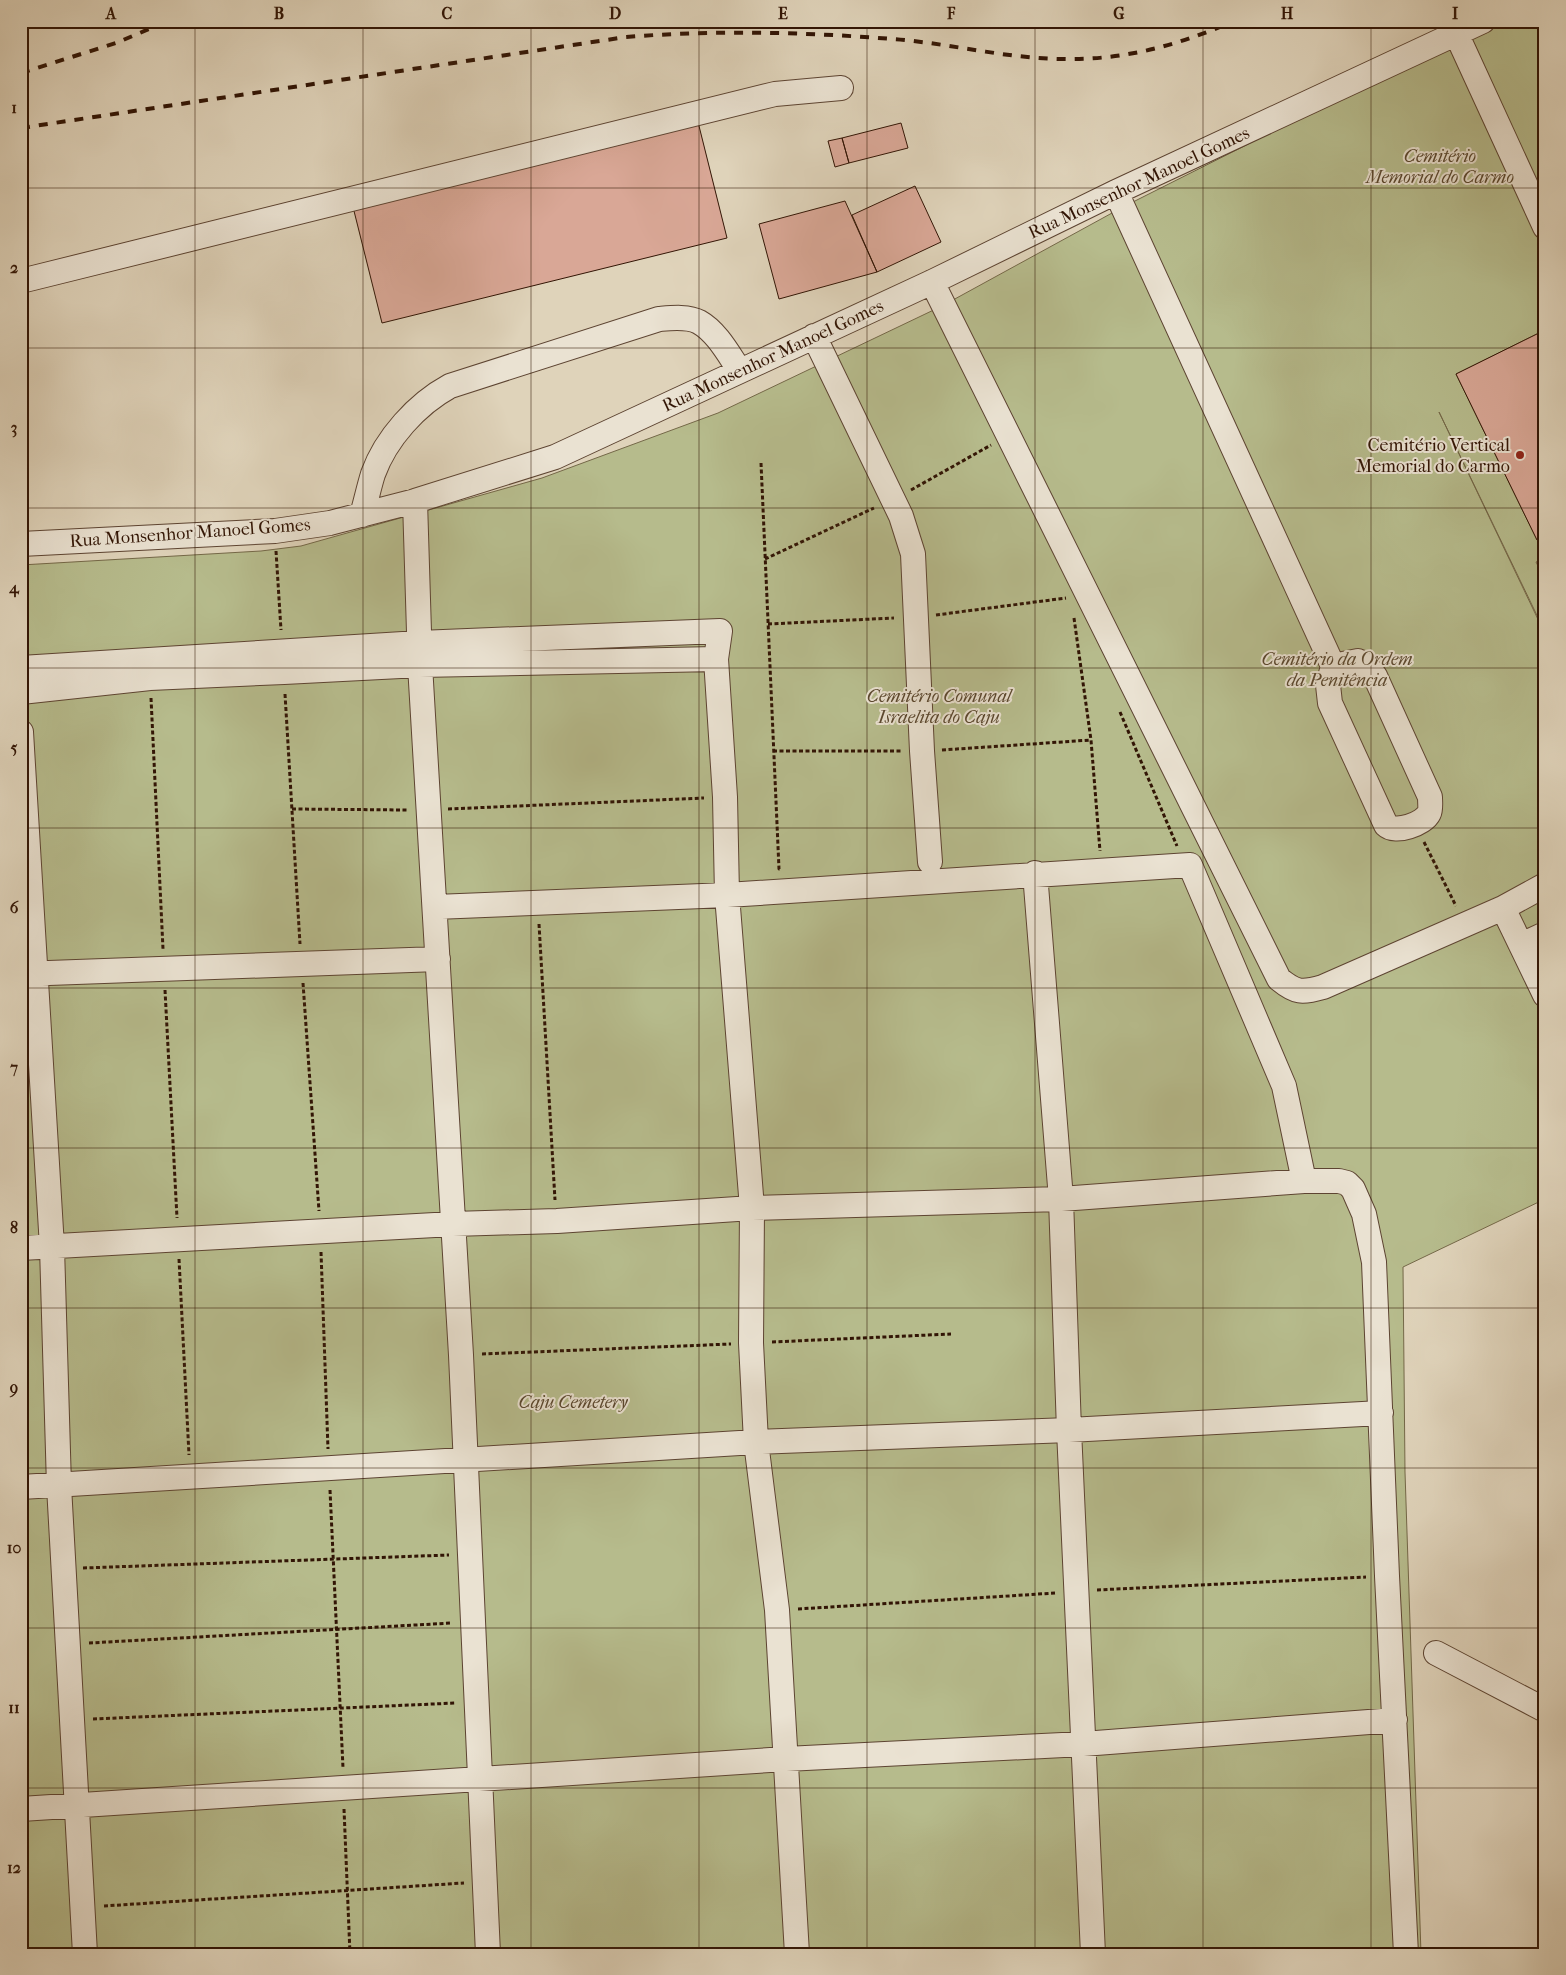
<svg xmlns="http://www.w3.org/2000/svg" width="1566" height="1975" font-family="'IM FELL French Canon',serif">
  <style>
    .green { fill: #b6bb8c; stroke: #746848 }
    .building { fill: #d9a796; stroke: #321505 }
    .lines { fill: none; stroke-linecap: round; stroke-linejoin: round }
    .minor-casing { stroke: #5d4432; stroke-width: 26 }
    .path { stroke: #321505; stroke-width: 3; stroke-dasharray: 4 2.5; stroke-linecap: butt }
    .minor { stroke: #eae2d2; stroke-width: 24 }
    .rail { stroke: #321505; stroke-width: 4; stroke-dasharray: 9 9; stroke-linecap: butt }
    .grid { fill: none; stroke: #321505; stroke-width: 1; stroke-opacity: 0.55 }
    .poi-dot { fill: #8f2418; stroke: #eae2d2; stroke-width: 2 }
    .labels { text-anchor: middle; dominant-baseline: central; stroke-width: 4; stroke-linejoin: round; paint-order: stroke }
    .park-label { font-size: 18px; font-style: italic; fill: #5a472e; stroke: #eae2d2 }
    .street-label { font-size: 18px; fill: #321505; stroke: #eae2d2 }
    .poi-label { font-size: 18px; fill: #321505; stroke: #eae2d2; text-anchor: end }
    .neatline { fill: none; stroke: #321505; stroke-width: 2 }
    .grid-label { font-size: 16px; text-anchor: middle; font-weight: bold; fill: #321505 }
  </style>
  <rect width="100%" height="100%" fill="#dfd3ba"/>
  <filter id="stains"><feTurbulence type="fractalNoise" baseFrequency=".004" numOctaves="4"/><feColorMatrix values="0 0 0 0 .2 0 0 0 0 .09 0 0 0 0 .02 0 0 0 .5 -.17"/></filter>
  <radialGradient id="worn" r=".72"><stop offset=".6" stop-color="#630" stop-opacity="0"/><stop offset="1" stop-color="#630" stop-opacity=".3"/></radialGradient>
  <path class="green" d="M1501,21H1545V330L1456,374L1537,540L1545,537V558L1536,562L1545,580V632L1439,412L1545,634V1199L1403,1267L1405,1472L1421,1954H21V565L261,551L301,546L542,478L718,413L942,306L1123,207L1300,118Z"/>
  <path class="building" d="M697,118L727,238L382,323L352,203Z
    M901,123L908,148L849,163L842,138Z
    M842,138L849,163L835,167L828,141Z
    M915,186L941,242L877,272L852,215Z
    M845,201L877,272L779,299L759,224Z
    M1545,330V537L1537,540L1456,374Z"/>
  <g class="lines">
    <defs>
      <path id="minor" d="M1456,33L1545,227
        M1116,192L1333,666L1328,685L1330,703L1386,825C1395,834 1424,824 1429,813C1431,809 1430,802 1430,797L1375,676L1368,667L1358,661L1333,666
        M21,281L775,94L841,88
        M932,282L1279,979C1296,993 1302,993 1323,987L1503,908L1545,885
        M814,336L901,516L913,554L922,751L930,862
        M415,501L420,665L461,1355L488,1954
        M362,515C366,501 369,487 373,474C386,438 417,404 450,386L659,319C671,318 688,316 699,322C717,332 729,355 740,371
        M21,544L275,531L330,523L415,501L555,457L932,282L1116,192L1483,21
        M21,668L419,643L720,631L716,659L725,797L727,895L752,1208L751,1343L756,1442L777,1610L797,1954
        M21,692L150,678L284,672L420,665L716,659
        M21,732L52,1247L59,1486L85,1954
        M1035,873L1061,1199L1069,1430L1093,1954
        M435,907L727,895L1190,865L1284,1086L1304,1181
        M1503,908L1545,995
        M1521,945L1545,934
        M21,974L438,959
        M21,1248L453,1224L557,1221L752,1208L1061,1199L1304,1181H1339L1347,1183L1353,1189L1364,1214L1374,1262L1387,1576L1406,1954
        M21,1487L756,1442L1069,1430L1381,1413
        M1436,1653L1545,1710
        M21,1809L786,1759L1083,1744L1395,1720"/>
    </defs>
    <use href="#minor" class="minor-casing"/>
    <path class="path" d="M761,463L779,869H782
      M911,490L991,445
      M276,551L281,630
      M765,559L874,508
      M936,615L1066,598
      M1074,618L1091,740L1100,851
      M768,624L894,618
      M285,694L300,944
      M151,698L163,949
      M1120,712L1177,846
      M942,750L1091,740
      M773,751H901
      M292,809L407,810
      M448,809L704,798
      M1424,842L1456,906
      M539,924L555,1200
      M303,983L319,1211
      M165,990L177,1218
      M321,1252L328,1449
      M179,1259L189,1455
      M772,1342L951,1334
      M482,1354L731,1344
      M330,1490L343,1768
      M83,1568L449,1555
      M1097,1590L1366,1577
      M798,1609L1056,1593
      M89,1643L452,1623
      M93,1719L456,1703
      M344,1809L350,1954
      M104,1906L464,1883"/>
    <use href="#minor" class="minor"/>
    <path class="rail" d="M21,73L116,43L168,21
      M21,128L626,37C714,30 804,32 892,39C949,43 1007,59 1065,59C1125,60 1179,45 1234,21"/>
  </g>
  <path class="grid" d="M195,21V1954M363,21V1954M531,21V1954M699,21V1954M867,21V1954M1035,21V1954M1203,21V1954M1371,21V1954M21,188H1545M21,348H1545M21,508H1545M21,668H1545M21,828H1545M21,988H1545M21,1148H1545M21,1308H1545M21,1468H1545M21,1628H1545M21,1788H1545"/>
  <circle class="poi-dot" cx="1520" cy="455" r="5"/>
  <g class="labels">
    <g class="park-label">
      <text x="1440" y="156">Cemitério<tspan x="1440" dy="21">Memorial do Carmo</tspan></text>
      <text x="1337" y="659">Cemitério da Ordem<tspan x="1337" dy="21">da Penitência</tspan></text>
      <text x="939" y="696">Cemitério Comunal<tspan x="939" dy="21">Israelita do Caju</tspan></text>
      <text x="573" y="1402">Caju Cemetery</text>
    </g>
    <g class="street-label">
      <text transform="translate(1139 183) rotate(-25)">Rua Monsenhor Manoel Gomes</text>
      <text transform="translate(773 356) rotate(-25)">Rua Monsenhor Manoel Gomes</text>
      <text transform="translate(190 533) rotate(-4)">Rua Monsenhor Manoel Gomes</text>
    </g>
    <g class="poi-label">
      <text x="1510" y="445">Cemitério Vertical<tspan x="1510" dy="21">Memorial do Carmo</tspan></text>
    </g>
  </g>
  <rect width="1566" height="1975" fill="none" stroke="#dfd3ba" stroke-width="55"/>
  <rect x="28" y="28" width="1510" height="1920" class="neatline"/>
  <g class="grid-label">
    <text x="111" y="19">A</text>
    <text x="279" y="19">B</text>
    <text x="447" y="19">C</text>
    <text x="615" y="19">D</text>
    <text x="783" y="19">E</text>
    <text x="951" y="19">F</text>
    <text x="1119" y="19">G</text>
    <text x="1287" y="19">H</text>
    <text x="1455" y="19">I</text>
    <text x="14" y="113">1</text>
    <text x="14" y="273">2</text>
    <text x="14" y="433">3</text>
    <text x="14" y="593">4</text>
    <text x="14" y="753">5</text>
    <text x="14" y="913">6</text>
    <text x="14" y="1073">7</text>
    <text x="14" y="1233">8</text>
    <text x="14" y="1393">9</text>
    <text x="14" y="1553">10</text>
    <text x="14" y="1713">11</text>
    <text x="14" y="1873">12</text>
  </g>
  <rect width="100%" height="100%" filter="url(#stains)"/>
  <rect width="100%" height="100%" fill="url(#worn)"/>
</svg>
